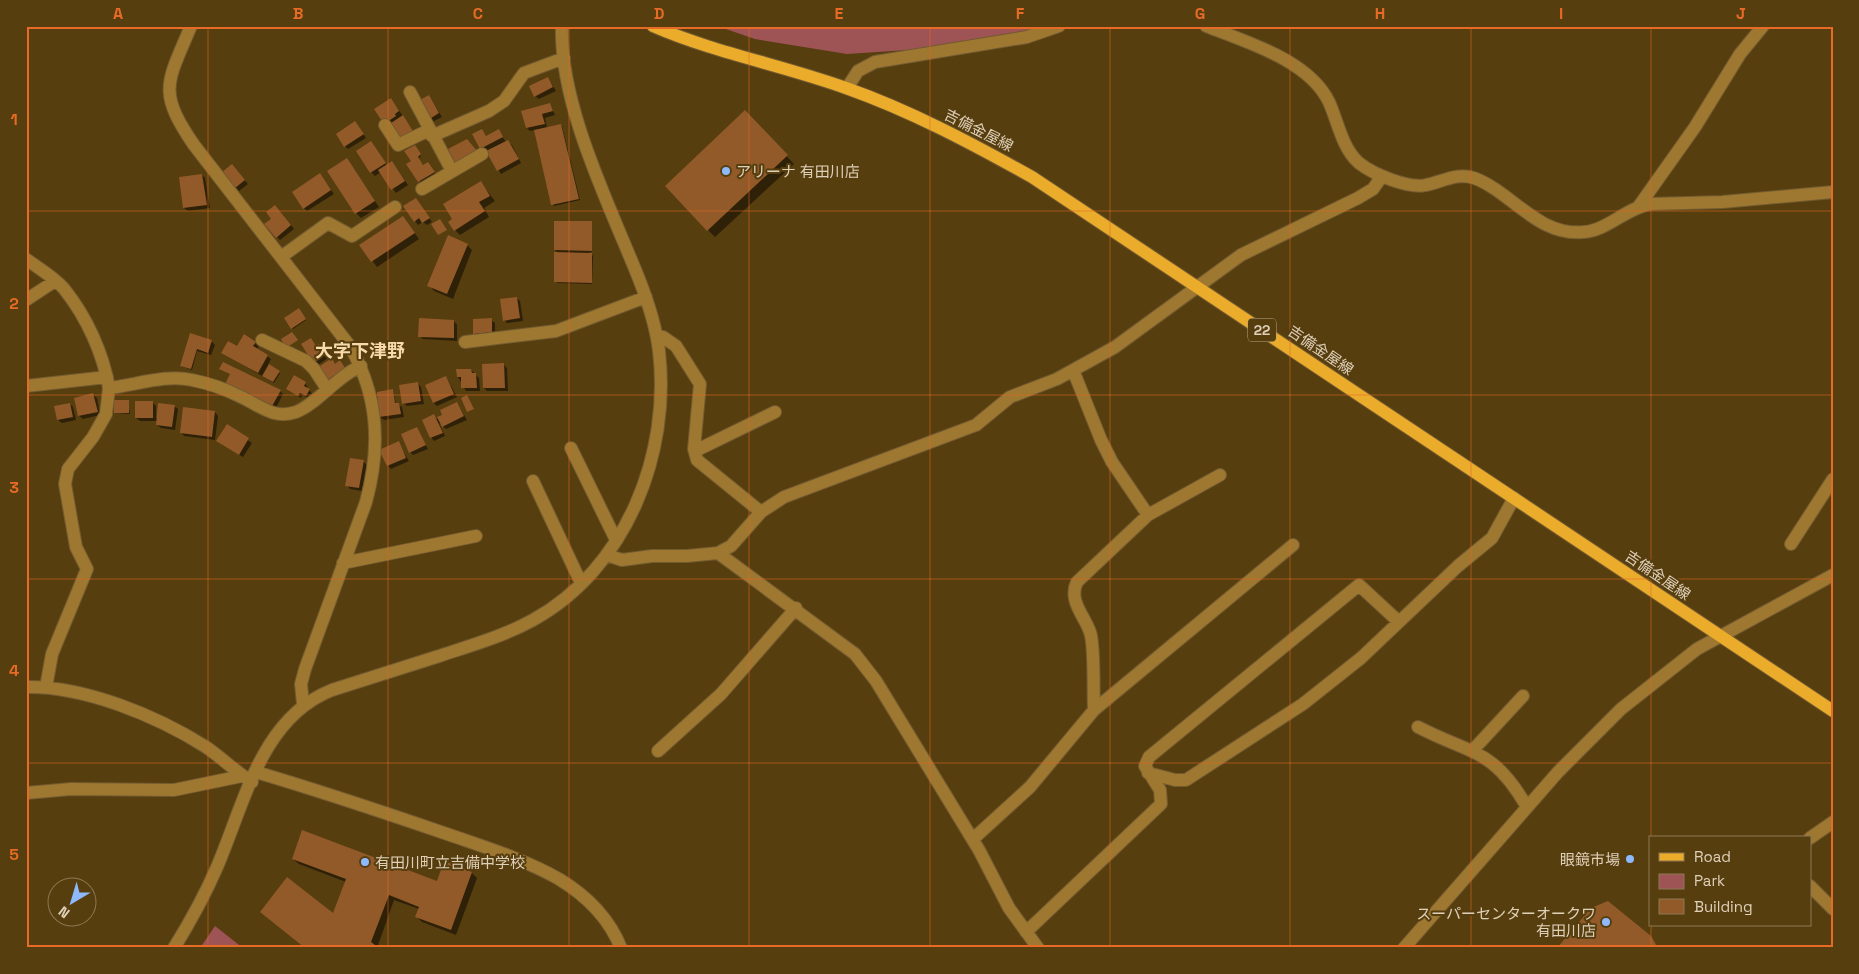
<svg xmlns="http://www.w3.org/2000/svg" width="1859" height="974" font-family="'Space Grotesk','Noto Sans JP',sans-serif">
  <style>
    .green { fill: #9e5355 }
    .shadow { fill: #0007 }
    .building { fill: #925a29 }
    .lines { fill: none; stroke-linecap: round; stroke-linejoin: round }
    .minor-casing { stroke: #725b31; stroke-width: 14 }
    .major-casing { stroke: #725b31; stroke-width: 14 }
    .minor { stroke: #9e7730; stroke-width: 12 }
    .major { stroke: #ebab2b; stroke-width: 12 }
    .grid { fill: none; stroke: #e76b26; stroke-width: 1; stroke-opacity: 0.55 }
    .poi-dot { fill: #8eb9fc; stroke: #573e0f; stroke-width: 2 }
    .labels { text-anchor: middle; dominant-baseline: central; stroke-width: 4; stroke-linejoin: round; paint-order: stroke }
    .shield { fill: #573e0f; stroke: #b6a486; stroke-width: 1 }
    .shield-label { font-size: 14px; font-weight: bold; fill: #dfd0b9 }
    .street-label { font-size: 15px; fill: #dfd0b9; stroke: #573e0f }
    .poi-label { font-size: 15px; fill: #dfd0b9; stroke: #573e0f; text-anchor: start }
    .quarter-label { font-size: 18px; font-weight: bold; fill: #f8daaa; stroke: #573e0f }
    .neatline { fill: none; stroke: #e76b26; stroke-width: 2 }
    .grid-label { font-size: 16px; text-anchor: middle; font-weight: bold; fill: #e76b26 }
  </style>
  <rect width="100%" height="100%" fill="#573e0f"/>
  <path class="green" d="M717,26H1042L1022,33L908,50L847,54L755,39Z
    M215,926L243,948H200Z"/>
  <path class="shadow" d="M548,78L556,91L539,99L535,96Z
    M429,96L442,117L432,122L429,119Z
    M391,100L406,120L388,127Z
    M550,104L555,115L545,118L547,128L562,126L580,200L554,206L535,130L530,131L527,128Z
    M753,120L794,164L715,237L708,230Z
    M358,126L366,138L348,149L345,146Z
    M482,131L487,137L498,131L506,142L512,145L521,163L501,174L487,151L481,149Z
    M371,142L387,166L392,162L395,166L408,185L396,193L381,172L375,176L371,172L358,151Z
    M416,148L421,156L418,159L424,166L428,163L437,176L423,185L408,164L413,161Z
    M347,160L379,207L361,218L356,213Z
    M235,169L248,184L239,191L236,187Z
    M202,175L205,178L210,208L188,211L184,208Z
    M320,175L334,194L307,211L304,208Z
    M480,182L495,201L484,208L489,217L460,235L455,230L454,219Z
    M419,203L432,222L427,225L423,222L418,225L415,221Z
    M279,210L294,229L280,240L277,237L273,219Z
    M403,217L419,239L377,267L361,245Z
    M592,222V252H589L593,256L592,284L557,283L559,254L555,250Z
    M467,245L472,250L453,299L434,291L429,285Z
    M516,298L520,301L523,321L507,323L504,320Z
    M300,311L306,320L293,329L292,328Z
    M491,320L495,323V336L478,337L475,333Z
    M454,321L457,325V341L423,339L419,336Z
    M191,335L211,341L215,345L211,355L197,351L192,370L181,366Z
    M255,343L259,346L257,349L271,359L268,365L280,373L274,383L223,353Z
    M316,347L322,349L328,358L318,365L314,362Z
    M503,364L507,368L508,391H487L484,388Z
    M471,370L479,378L480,391H466L458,377Z
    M231,375L280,391L283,394L275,410Z
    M446,377L457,397L437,406L434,403Z
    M305,383L312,394L309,399L303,395L301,398L287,388Z
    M417,383L421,387L424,404L407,406L403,403Z
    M393,390L396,404L402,407L404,417L384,420L380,417Z
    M93,395L97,398L100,415L83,419L79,416L76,399Z
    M128,402L130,414L115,413Z
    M153,403L156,406V418L174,406L178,409L175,430L161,428L157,425V421H140L136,418Z
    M457,403L467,420L446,429L439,423L445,436L434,441L431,437L434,416L437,419L444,416Z
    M70,404L73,407L76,420L62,423L58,420Z
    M215,412L218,416L215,440L184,436L181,432Z
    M227,426L252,443L243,457L221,444Z
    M417,429L428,449L413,455L410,452Z
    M398,443L409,461L391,469L388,466Z
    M363,461L367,465L362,491L350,489L347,485Z
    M293,859L438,883L472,873L477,878L456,935L422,922L416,916L419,909L394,900L377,948H306L261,912L334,915L346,882L299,864Z"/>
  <path class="building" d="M548,77L553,87L534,97L529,86Z
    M429,95L439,113L428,120L418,101Z
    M391,98L399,111L395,114L396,116L384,124L374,109Z
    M550,103L553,111L542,114L545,124L526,128L521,111Z
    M745,110L788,155L707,231L665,186Z
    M403,115L414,133L399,143L388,125Z
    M355,121L364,134L344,147L336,134Z
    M561,124L579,199L551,205L534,130Z
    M482,129L486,136L499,129L503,137L480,149L472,134Z
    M467,139L478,152L456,164L448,149Z
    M508,140L519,159L497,171L486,151Z
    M371,141L386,163L370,173L356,151Z
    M415,145L421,154L418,157L423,165L428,162L435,172L418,182L406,164L411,161L404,151Z
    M347,158L375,201L355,214L327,171Z
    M392,161L405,181L391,190L378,170Z
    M232,164L245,180L235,188L222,172Z
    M320,173L331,190L303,209L292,192Z
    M202,174L207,205L183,208L179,177Z
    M481,181L490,196L479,202L485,211L454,231L448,222L452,219L443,204Z
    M416,198L430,218L422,223L419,218L414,222L403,206Z
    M275,205L291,225L276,238L264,224L271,219L266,212Z
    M403,216L415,233L371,262L359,245Z
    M440,219L447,230L438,235L431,224Z
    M554,221H592V251L554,250Z
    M448,235L468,244L447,294L427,286Z
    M554,252L592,253V283L554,282Z
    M517,297L520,318L503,321L500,299Z
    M299,308L306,319L291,329L284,318Z
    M419,318L454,320V338L418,337Z
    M492,318V332L473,334V319Z
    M292,332L298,340L286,348L281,339Z
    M190,333L212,340L208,353L197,349L191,369L180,366Z
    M244,334L256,342L253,346L268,355L258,373L221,353L228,341L237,346Z
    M311,338L316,346L319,344L326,354L313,363L301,344Z
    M332,358L335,364L340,360L345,368L326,381L317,368Z
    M223,362L281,390L271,408L225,384L230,374L219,369Z
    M504,363L505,388H483L482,364Z
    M269,364L280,371L273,382L262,376Z
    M456,369H471L472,373H476L477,388H461V377H457Z
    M294,375L306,382L304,386L310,389L306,396L300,393L298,396L286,389Z
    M446,376L454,394L433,403L425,385Z
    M418,382L421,401L402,404L399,385Z
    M393,389L395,403H399L401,414L379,417L377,392Z
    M93,393L98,412L78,416L74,398Z
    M467,395L474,409L467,412L461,398Z
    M114,400H129V413H114Z
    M135,401H153V418H135Z
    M457,402L464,416L442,427L437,417L442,415L440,410Z
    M70,403L73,417L57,420L54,406Z
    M158,403L175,405L172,427L156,425Z
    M183,407L215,411L212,437L180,433Z
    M434,414L443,433L430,438L422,420Z
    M227,424L249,438L239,455L216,441Z
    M417,427L426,445L409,453L401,434Z
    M399,441L406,458L387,466L379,450Z
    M350,458L364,460L359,488L345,486Z
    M302,830L437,881L444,861L472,872L451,930L415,917L419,907L389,895L371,942L379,948H305L260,912L287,877L333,913L346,879L292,859Z
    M1608,901L1651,936L1658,948H1557L1591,908Z"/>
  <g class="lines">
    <defs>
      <path id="minor" d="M191,26C167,83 157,91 194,145L349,345C379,395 381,447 366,502L305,669L301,684L303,704
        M1206,26C1246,42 1309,60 1329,102C1338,122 1342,148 1359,163C1373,174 1408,189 1426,185C1442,182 1457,172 1474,178C1512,192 1538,237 1584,232C1608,230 1626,208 1650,204L1722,202L1833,192
        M847,88L858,71L875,62L1027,37L1059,26
        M410,92L452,171
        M385,125L398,145L429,130
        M432,136L489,111L504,101L524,73L564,58
        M422,189L482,154
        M1639,206L1695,127L1740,54L1763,26
        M281,257L328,223L352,236L395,207
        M26,259C38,268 56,278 65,290C87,318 103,353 109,388C136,385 166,374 192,380C207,383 225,389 239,396C258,404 273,420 296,412C317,404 337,376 361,366
        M26,300L55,281
        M657,338L663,337L676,346L700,384L694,449L697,460L761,512
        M262,340L306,361L314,369L327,389
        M465,342L556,331L646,297
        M1073,370L1101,440L1112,462L1148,515
        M26,386L107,377
        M571,448L616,540
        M695,451L775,412
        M533,481L581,583
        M1791,544L1833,479
        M718,553L855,654L876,681L979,850L1009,908L1038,948
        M607,555L622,560L652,556H687L718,553L731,546L761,512L784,497L976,425L1010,397L1057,379L1115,347L1241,255L1358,198L1373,189L1382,176
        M343,563L476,536
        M26,687C85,686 157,716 206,747C222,758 236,772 252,782
        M46,687L52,654L87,569L76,547L65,484L68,469L93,437L106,414L109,388
        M1094,710C1093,693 1095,645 1090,632C1084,615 1068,600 1077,582L1148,515L1220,475
        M1418,727C1472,755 1493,748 1527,807
        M1473,750L1523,696
        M658,751L721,694L796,608
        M256,772C320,791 383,812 447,834C484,847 524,859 559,879C587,896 609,918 621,948
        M1148,773L1175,780H1186L1303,704L1361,658L1458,566L1492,538L1514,498
        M26,793L71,789L174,790L242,776
        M1810,838L1833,822
        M973,839L1030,787L1094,710L1293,545
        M1810,886L1833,909
        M1026,932L1161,804L1160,790L1145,766L1149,757L1359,585L1399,622
        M174,948C190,922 205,895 217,867C245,802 261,718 332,690C367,679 401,668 436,657C469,646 502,637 533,620C627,568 671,453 659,351C656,326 648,302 639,279C610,206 559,105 562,26
        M1404,948L1558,772L1621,709L1697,649L1833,575"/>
      <path id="major" d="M653,26C715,53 782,65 846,88C911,111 971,143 1032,177L1833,711"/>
    </defs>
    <use href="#minor" class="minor-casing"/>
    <use href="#major" class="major-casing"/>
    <use href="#minor" class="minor"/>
    <use href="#major" class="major"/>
  </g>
  <path class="grid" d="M208,26V948M388,26V948M569,26V948M749,26V948M930,26V948M1110,26V948M1290,26V948M1471,26V948M1651,26V838M26,211H1833M26,395H1833M26,579H1833M26,763H1833M1651,925V948"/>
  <g class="poi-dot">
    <circle cx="726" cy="171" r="5"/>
    <circle cx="1630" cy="859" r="5"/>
    <circle cx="365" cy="862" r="5"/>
    <circle cx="1606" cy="922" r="5"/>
  </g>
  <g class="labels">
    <rect class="shield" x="1248" y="318.5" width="28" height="23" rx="4"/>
    <g class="shield-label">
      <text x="1262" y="330">22</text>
    </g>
    <g class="street-label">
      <text transform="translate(979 130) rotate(27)">吉備金屋線</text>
      <text transform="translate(1321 350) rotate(34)">吉備金屋線</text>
      <text transform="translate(1658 575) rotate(34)">吉備金屋線</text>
    </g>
    <g class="poi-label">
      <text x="736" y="171">アリーナ 有田川店</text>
      <text x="1620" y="859" text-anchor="end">眼鏡市場</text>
      <text x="375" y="862">有田川町立吉備中学校</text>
      <text x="1596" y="913" text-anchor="end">スーパーセンターオークワ<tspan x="1596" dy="17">有田川店</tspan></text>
    </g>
    <g class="quarter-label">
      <text x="360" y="350">大字下津野</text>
    </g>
  </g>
  <rect width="1859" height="974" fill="none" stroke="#573e0f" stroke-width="55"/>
  <rect x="1649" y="836" width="162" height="90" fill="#573e0f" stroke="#8d7853"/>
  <rect x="1659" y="853" width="25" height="8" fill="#ebab2b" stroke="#8d7853"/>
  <text x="1694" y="862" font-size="15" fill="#dfd0b9">Road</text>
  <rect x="1659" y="874" width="25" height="15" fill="#9e5355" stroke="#8d7853"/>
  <text x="1694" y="886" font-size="15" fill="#dfd0b9">Park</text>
  <rect x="1659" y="899" width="25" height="15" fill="#925a29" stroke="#8d7853"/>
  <text x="1694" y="912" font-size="15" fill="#dfd0b9">Building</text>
  <g transform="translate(72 902) rotate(218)"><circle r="24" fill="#573e0f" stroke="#8d7853"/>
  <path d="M0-4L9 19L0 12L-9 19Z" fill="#8eb9fc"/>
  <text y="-8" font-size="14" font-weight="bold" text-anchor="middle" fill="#dfd0b9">N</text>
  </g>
  <rect x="28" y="28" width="1804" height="918" class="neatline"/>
  <g class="grid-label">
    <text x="118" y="19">A</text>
    <text x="298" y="19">B</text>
    <text x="478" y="19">C</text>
    <text x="659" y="19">D</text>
    <text x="839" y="19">E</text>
    <text x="1020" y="19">F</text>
    <text x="1200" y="19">G</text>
    <text x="1380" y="19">H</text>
    <text x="1561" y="19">I</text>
    <text x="1741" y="19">J</text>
    <text x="14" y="125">1</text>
    <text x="14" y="309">2</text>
    <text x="14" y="493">3</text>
    <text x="14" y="676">4</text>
    <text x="14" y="860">5</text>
  </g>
</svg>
